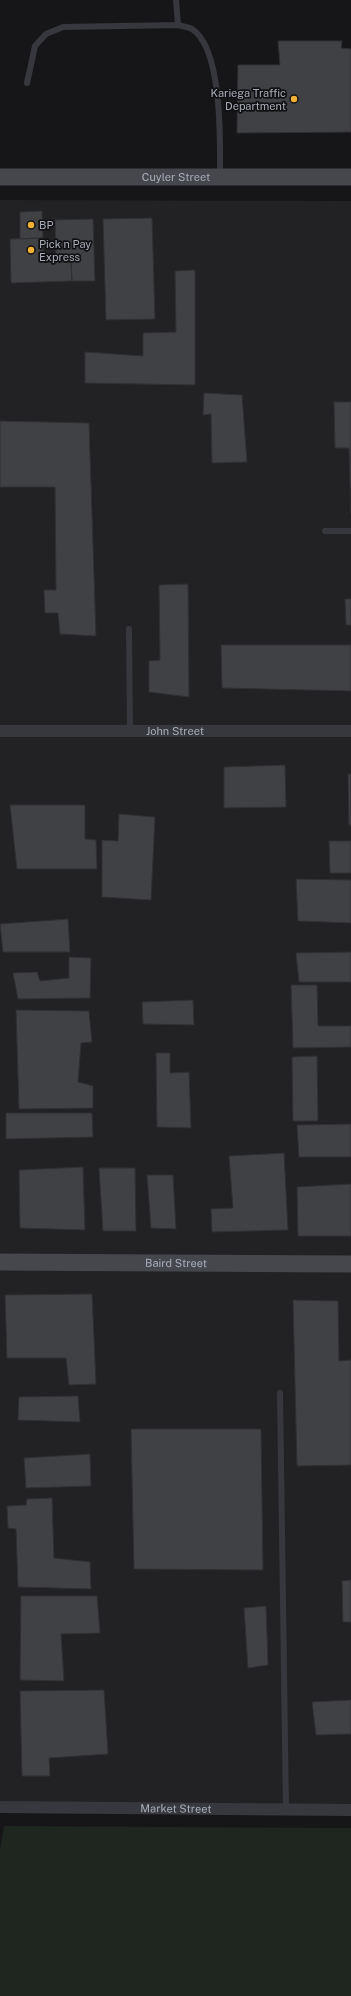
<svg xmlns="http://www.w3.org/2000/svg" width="351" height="1996" font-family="'Public Sans',sans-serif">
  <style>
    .built { fill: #222225 }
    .green { fill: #1e261f }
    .building { fill: #404145; stroke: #303034 }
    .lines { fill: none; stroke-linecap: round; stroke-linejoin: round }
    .lane { stroke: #37383d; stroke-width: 6 }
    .street { stroke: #37383d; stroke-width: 12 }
    .secondary { stroke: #45474d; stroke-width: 17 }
    .poi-dot { fill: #f2b134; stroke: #111113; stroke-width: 1.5 }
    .labels { text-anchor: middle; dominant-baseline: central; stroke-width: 3.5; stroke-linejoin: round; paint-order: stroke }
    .poi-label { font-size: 11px; fill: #a8adb8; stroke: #111113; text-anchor: start }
    .street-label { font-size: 11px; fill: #a8adb8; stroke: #111113 }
  </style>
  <rect width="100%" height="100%" fill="#161618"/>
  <path class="built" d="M0,200L351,201V1810L0,1807Z"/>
  <path class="green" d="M4,1826L351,1828V1996H0V1850Z"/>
  <path class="building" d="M278,41H342L341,48L351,49V132L237,133L238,65H280Z
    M42,211L43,238L20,239V212Z
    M152,218L155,319L106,320L103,219Z
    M93,219L95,281H72L71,262H56L55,220Z
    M43,238V262H71L72,281L11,283L10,239Z
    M195,270V385L85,383V352L143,356V333L176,332L175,271Z
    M204,393L242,395L247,462L212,463L211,414L203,415Z
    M334,402H351V515L349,448H335Z
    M0,421L89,423L96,636L60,634L58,613H45L44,590H56L55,487H0Z
    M188,584L189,697L149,692V661L160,660L159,585Z
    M345,599H351V625H346Z
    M221,645H351V691L222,688Z
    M285,765L286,807L224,808V767Z
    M348,774H351V826L349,825Z
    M10,805H85V839L96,840L97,869H17Z
    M119,814L155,817L151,900L102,897V840L118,841Z
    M329,841H351V873H330Z
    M296,879L351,880V923L298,921Z
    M68,919L70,952H3L0,924Z
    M351,952V982H299L296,953Z
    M69,957L91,958L90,998L18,999L13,973L37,972L40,981L69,978Z
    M291,985H317L318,1026H351V1047L293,1048Z
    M193,1000L194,1025L143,1024L142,1002Z
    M16,1010L89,1011L92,1042L81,1043L78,1082L93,1086V1108L19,1109Z
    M156,1053H170V1073L189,1072L191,1128L157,1127Z
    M317,1056L318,1121H293L292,1057Z
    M6,1113H92L93,1137L6,1139Z
    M351,1124V1157H299L297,1125Z
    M284,1153L288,1230L212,1232L211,1209L233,1208L229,1156Z
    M83,1167L85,1230L20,1228L19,1170Z
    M99,1168H135L136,1231H103Z
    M147,1175H173L176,1229L151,1228Z
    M351,1184V1236H298L297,1187Z
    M92,1294L96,1384L69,1385L66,1358H7L5,1295Z
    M293,1300L338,1301L339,1361L351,1360V1465L297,1466Z
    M78,1396L80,1422L18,1420L19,1397Z
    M131,1429H261L263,1570L134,1569Z
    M90,1454L91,1486L26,1488L24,1458Z
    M52,1498L54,1558L90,1562L91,1589L18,1587L16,1529L8,1528L7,1506L26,1505L27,1499Z
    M351,1580V1622H343L342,1581Z
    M21,1596H97L100,1633L61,1634L64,1681L20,1680Z
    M266,1606L268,1665L248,1668L244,1608Z
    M104,1690L108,1754L49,1758L50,1776H22L20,1691Z
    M351,1700V1734L316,1735L312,1702Z"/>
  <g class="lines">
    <path class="lane" d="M176,0L178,25
      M27,83L35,46L46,34L63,27L178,25C182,26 188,27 192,29C223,49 220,143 220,176
      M325,531H351
      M129,629L130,729
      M280,1393L286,1810"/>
    <g class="street">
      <path id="s1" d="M0,731H351"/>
      <path id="s2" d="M0,1807L351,1810"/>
    </g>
    <g class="secondary">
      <path id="s3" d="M0,177H351"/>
      <path id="s4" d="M0,1262L351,1264"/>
    </g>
  </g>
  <g class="poi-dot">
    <circle cx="294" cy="99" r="4"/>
    <circle cx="31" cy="225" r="4"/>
    <circle cx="31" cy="250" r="4"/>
  </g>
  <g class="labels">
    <g class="poi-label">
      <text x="286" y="93" text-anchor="end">Kariega Traffic<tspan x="286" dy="13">Department</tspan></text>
      <text x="39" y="225">BP</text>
      <text x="39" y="244">Pick n Pay<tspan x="39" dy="13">Express</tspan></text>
    </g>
    <g class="street-label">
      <text stroke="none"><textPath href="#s3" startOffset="176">Cuyler Street</textPath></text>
      <text stroke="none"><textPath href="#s1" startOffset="175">John Street</textPath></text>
      <text stroke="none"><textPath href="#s4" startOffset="176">Baird Street</textPath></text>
      <text stroke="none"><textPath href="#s2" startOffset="176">Market Street</textPath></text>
    </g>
  </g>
</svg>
